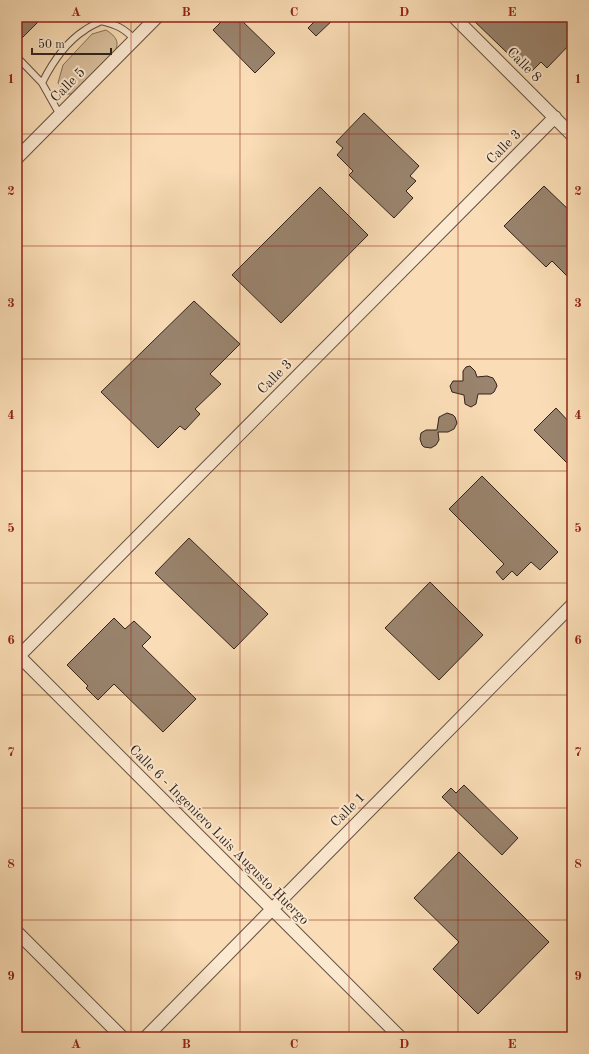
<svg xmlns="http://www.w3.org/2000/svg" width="589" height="1054" font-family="'Old Standard TT',serif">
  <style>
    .green { fill: #d8be9c; stroke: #84715e }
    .building { fill: #9a846e; stroke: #31241f }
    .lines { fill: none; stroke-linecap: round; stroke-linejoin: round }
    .service-casing { stroke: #635245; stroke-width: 8 }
    .minor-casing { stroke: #635245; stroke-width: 14 }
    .service { stroke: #fce9d0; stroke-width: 6 }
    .minor { stroke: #fce9d0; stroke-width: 12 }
    .grid { fill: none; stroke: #8f2418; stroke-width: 1; stroke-opacity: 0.55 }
    .labels { text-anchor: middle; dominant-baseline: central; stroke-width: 4; stroke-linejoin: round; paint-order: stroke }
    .street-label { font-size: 14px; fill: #31241f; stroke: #fce9d0 }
    .neatline { fill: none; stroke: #8f2418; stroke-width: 1.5 }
    .grid-label { font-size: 13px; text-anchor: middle; font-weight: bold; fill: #8f2418 }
  </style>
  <rect width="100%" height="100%" fill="#faddb6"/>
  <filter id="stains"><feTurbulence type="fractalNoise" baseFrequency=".005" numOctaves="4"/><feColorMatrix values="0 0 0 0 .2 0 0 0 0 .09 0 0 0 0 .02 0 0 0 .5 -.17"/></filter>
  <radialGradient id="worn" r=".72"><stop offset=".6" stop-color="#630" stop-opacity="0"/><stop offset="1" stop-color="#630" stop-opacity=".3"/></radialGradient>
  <path class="green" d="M106,30C117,37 120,42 114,54L72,94H67L58,83L63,65L92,34Z"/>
  <path class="building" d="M17,17H43L22,38L17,33Z
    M226,17H238L275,53L255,73L213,30Z
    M319,17H336L316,36L308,28Z
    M470,17H572V42L547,68L541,62L529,74Z
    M364,113L419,166L410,176L416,181L406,191L413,198L394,218L349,175L353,171L337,155L343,148L336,142Z
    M544,186L572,213V281L552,261L546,267L504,226Z
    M320,187L368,235L281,323L232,275Z
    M194,301L240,344L210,374L221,384L195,409L200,414L185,430L180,426L158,448L101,392Z
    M470,366L475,371L477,377L487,376L493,378L496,383L497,386L494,392L491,394H478L476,404L471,407L465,404L464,395L452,392L450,386L453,381H463V371L466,367Z
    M556,408L572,425V468L534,430Z
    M447,413L453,415L455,417L457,423L454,429L448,432H438L439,440L436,445L431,448L424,447L422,445L420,439L421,433L426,430H437L439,417Z
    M482,476L558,552L540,570L531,562L517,576L512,571L503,580L496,572L504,564L449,509Z
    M189,538L268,614L234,649L155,573Z
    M430,582L483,635L439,680L385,628Z
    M114,618L125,629L134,621L151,637L142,646L196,699L163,732L114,684L98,700L86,688L88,686L67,665Z
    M464,785L518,838L502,855L442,797L451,788L456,793Z
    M459,852L549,942L478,1014L433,969L459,942L414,898Z"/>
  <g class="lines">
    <defs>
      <path id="service" d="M17,57L42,83L60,115
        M42,83C52,63 66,42 85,30C90,26 96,24 101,21C117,25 124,28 135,40"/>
      <path id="minor" d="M454,17L572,135
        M17,158L157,17
        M17,654L400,1037
        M17,658L555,117
        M17,932L122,1037
        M146,1037L572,605"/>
    </defs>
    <use href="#service" class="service-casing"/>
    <use href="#minor" class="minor-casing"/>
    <use href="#service" class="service"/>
    <use href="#minor" class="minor"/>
  </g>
  <path class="grid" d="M131,17V1037M240,17V1037M349,17V1037M458,17V1037M17,134H572M17,246H572M17,359H572M17,471H572M17,583H572M17,695H572M17,808H572M17,920H572"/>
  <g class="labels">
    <g class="street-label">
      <text transform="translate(524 65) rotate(45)">Calle 8</text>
      <text transform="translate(68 85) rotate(-45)">Calle 5</text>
      <text transform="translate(504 147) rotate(-45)">Calle 3</text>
      <text transform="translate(275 377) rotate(-45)">Calle 3</text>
      <text transform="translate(348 810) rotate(-45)">Calle 1</text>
      <text transform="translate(219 835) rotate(45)">Calle 6 - Ingeniero Luis Augusto Huergo</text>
    </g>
  </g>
  <rect width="589" height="1054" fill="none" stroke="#faddb6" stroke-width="44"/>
  <path d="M32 48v6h79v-6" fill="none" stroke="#31241f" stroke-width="2"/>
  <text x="38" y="48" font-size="12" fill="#31241f" stroke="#fce9d0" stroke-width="3" paint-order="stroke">50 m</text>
  <rect x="22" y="22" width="545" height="1010" class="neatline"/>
  <g class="grid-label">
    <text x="76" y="16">A</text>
    <text x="186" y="16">B</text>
    <text x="294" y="16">C</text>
    <text x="404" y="16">D</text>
    <text x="512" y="16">E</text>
    <text x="11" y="83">1</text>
    <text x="578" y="83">1</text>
    <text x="11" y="195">2</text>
    <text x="578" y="195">2</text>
    <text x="11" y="307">3</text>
    <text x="578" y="307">3</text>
    <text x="11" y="419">4</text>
    <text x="578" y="419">4</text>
    <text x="11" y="532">5</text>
    <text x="578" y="532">5</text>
    <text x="11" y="644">6</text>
    <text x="578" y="644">6</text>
    <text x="11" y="756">7</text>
    <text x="578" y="756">7</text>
    <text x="11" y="868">8</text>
    <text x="578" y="868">8</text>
    <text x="11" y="980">9</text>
    <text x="578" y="980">9</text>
    <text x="76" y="1048">A</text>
    <text x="186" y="1048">B</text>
    <text x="294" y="1048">C</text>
    <text x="404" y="1048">D</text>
    <text x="512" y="1048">E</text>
  </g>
  <rect width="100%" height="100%" filter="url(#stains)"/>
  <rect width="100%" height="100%" fill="url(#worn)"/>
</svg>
